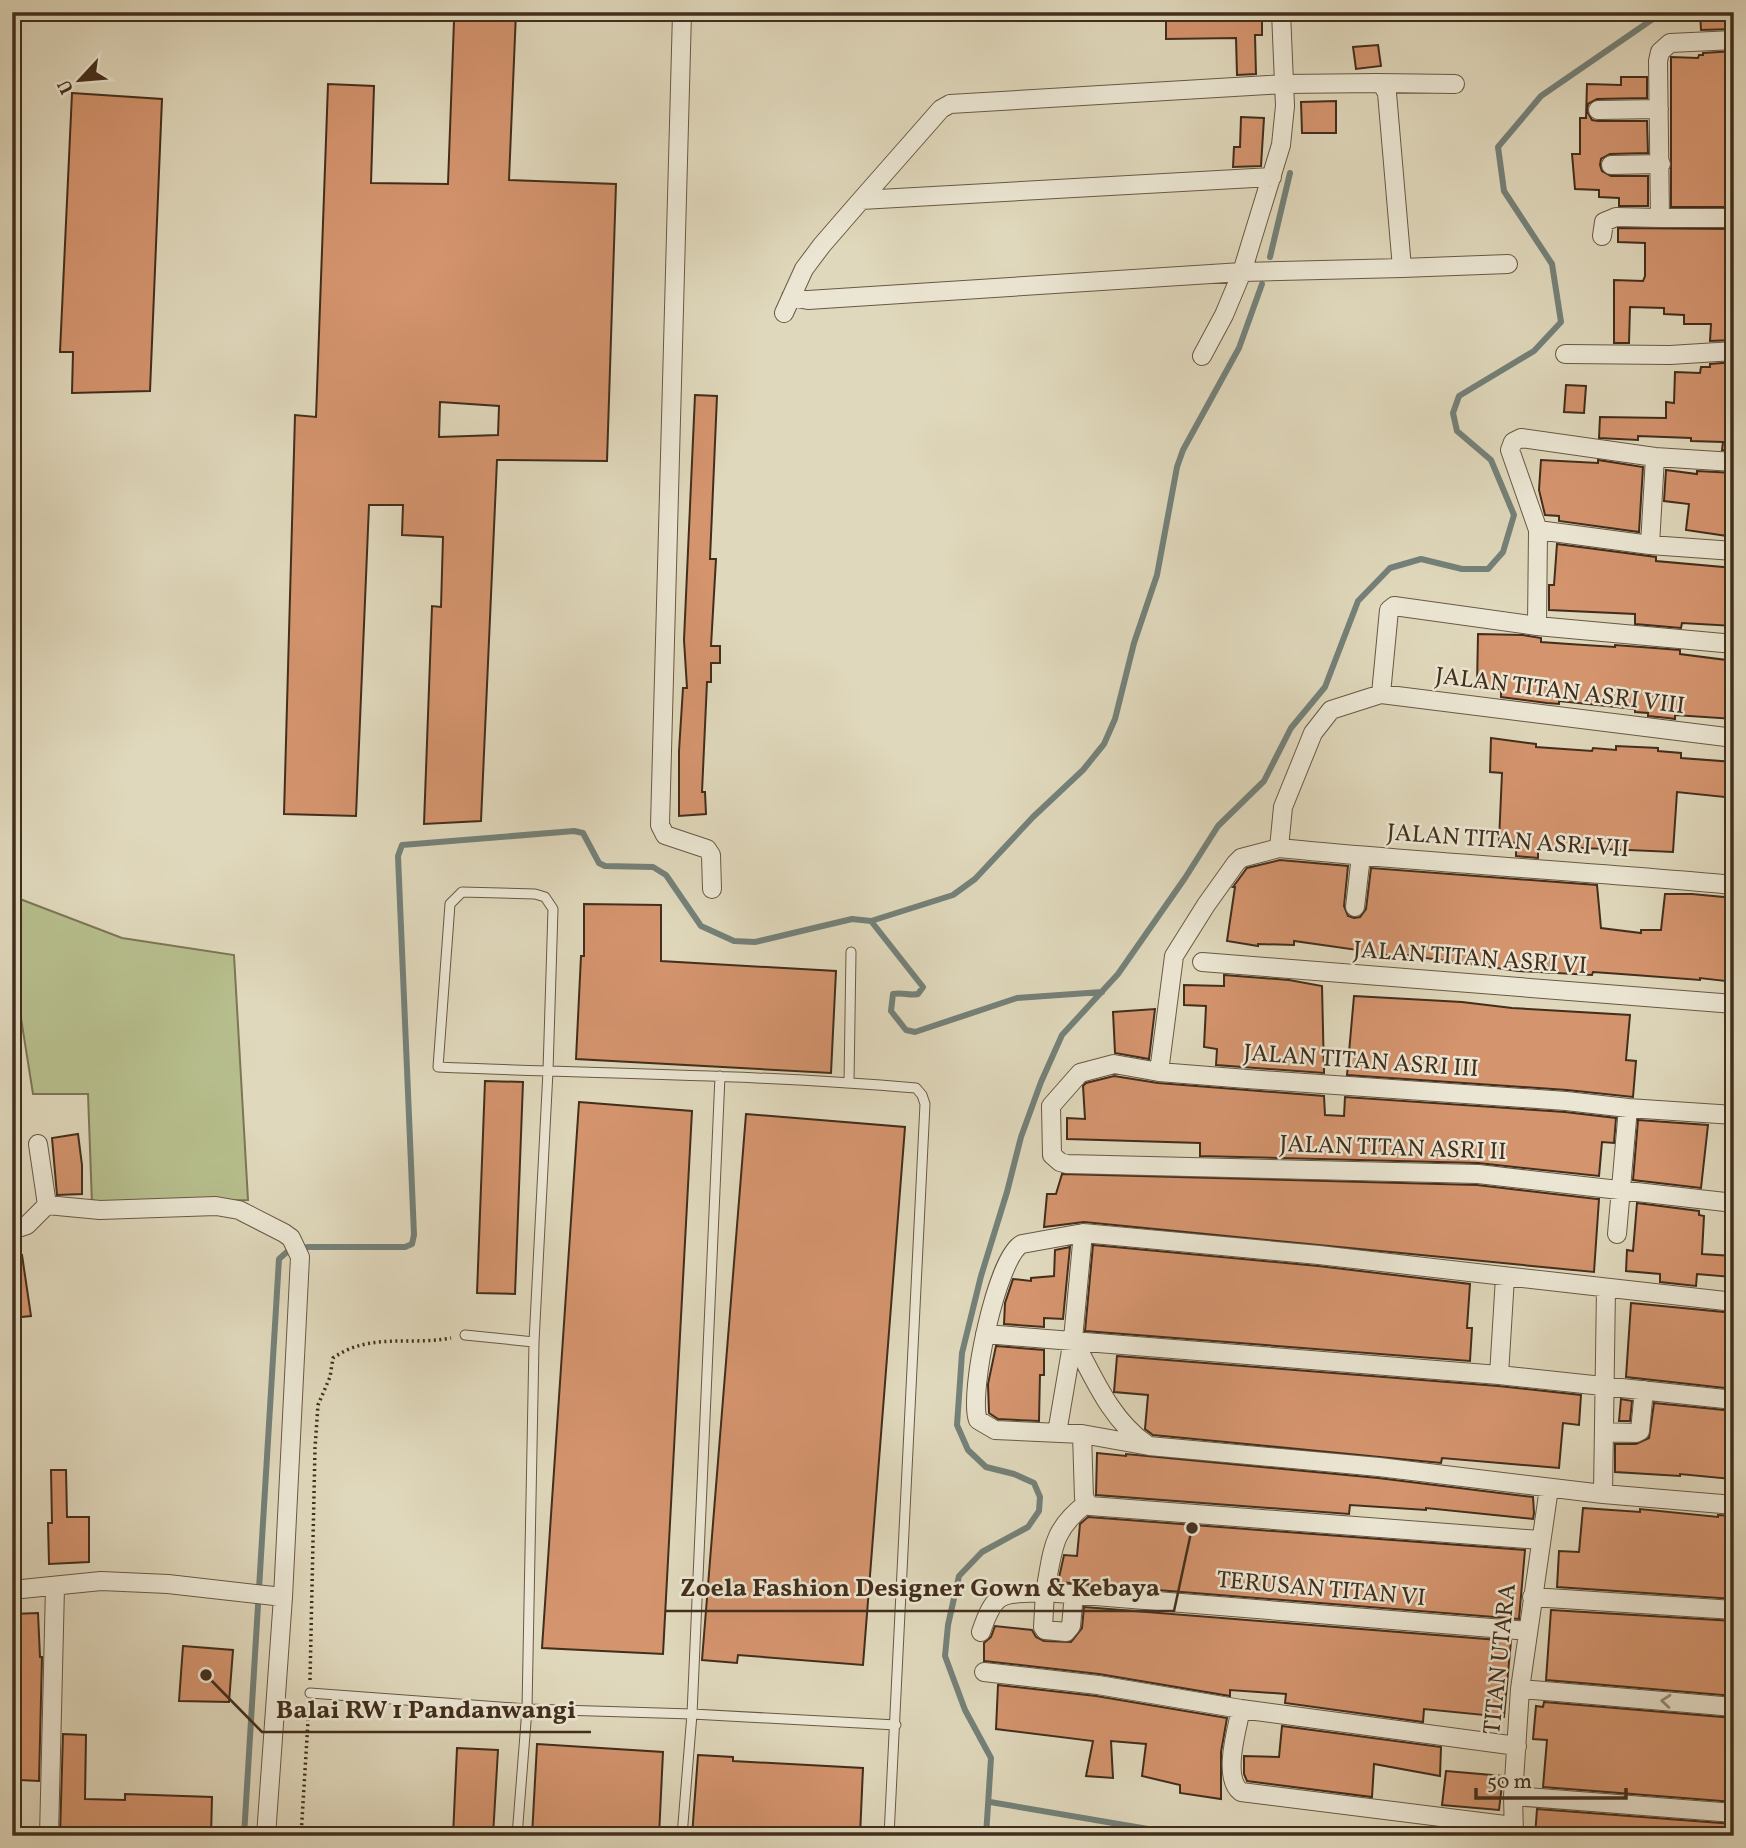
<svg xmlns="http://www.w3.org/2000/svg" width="1746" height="1848" font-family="Vollkorn,serif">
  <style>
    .green { fill: #b7be8d; stroke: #7c7654; stroke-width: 2 }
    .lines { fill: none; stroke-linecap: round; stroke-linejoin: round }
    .stream { stroke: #748179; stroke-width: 6 }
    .building { fill: #d4946e; stroke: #422e1c; stroke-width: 2; fill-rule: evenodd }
    .lane-casing { stroke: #6a5844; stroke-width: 11 }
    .street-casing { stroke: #6a5844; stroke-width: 20 }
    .path { stroke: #422e1c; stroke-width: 3.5; stroke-dasharray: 2 3.5; stroke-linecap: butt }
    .lane { stroke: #ebe6d3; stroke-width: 9 }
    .street { stroke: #ebe6d3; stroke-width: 18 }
    .oneway { stroke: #968a78 }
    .labels { text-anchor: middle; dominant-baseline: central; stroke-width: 5; stroke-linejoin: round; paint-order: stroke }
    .street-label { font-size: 24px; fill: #422e1c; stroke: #ebe6d3 }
    .leader { fill: none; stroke: #422e1c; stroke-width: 2.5 }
    .callout-dot { fill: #422e1c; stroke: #ebe6d3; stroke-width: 2.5 }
    .callout-label { font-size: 26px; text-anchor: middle; font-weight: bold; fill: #422e1c; stroke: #ebe6d3; stroke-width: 5; stroke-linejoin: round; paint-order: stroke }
  </style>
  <rect width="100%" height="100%" fill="#e0d8bc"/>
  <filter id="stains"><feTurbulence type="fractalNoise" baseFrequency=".00286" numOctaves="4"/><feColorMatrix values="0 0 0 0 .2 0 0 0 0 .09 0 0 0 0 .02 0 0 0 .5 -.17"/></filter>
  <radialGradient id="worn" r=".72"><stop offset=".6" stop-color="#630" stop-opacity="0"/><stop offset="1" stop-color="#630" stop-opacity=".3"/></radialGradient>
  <path class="green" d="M12,896L122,938L234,955L248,1200L92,1204L88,1094H33L14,974L12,973Z"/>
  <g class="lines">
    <path class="stream" d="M1270,257L1290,173
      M871,921L953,895L975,879L1033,817L1083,770L1104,744L1115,719L1134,643L1157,575L1177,467L1183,450L1239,348L1262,284
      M990,1802L1189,1836
      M244,1836L279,1259L288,1251L308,1247H405L412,1244L414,1235L398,856L402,845L574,831L583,833L599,863L605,866L653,867L666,875L701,926L734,941L755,942L852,919L871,921L923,987L918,994C909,996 903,992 893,994L891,1011L906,1030L915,1032L1017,998L1102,992
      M986,1836L991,1758L965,1710L945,1656L948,1625L959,1576L982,1552L1028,1527L1039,1511L1040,1497L1034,1483L1014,1474L986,1467L968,1450L957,1425L962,1353L981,1276L1007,1192L1021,1137L1041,1082L1062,1035L1118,974L1185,878L1218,826L1264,781L1291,728L1325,687L1358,601L1390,568L1421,559L1462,569H1488L1503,552L1514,515L1491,460L1457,431L1453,413L1459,396L1534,351L1561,322L1552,264L1504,191L1498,147L1541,96L1663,12"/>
  </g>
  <path class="building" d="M467,12H516L509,180L616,184L607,461L497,460L481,821L424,824L432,606L441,607L443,537L402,535L403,505H369L356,816L284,814L295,415L316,417L328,84L374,86L371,183L448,184L454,21H466ZM440,402L499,406L498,435L439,437Z
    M1166,12H1262V35H1255L1256,74L1237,75L1236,38L1166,39Z
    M1700,12H1734V29L1701,30Z
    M1378,45L1381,66L1356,69L1353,47Z
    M1734,51L1730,106H1732L1731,130H1734L1732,207H1671V57L1698,58L1699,55H1703V53Z
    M1621,77H1647V98L1597,99L1588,104L1587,111L1592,120L1598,121H1647L1648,153L1610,154L1601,159L1600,165L1602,171L1611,176H1648V206H1619V198L1599,197V190L1575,189L1572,154H1580V118H1586L1587,84L1621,85Z
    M72,93L162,99L150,391L72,393L73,352H60Z
    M1336,101V133H1302L1301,102Z
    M1241,117L1264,118L1261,166L1233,167L1234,147H1240Z
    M1618,228L1734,229V340L1710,341L1711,324H1684V315L1664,314V308L1630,307L1629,343H1614V280L1643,281L1645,276V243L1618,242Z
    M1734,362V451L1722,450L1723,442L1691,441V438L1638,436V440L1599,438L1600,417L1666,418V402L1674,403L1675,372L1700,373L1701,367H1710V364Z
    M1566,385L1586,386L1584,413L1564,412Z
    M695,395L717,396L710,559H716L711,646H720V663H711V682H707L702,792H705L706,814L679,816V751L683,688H687L684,640Z
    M1541,460L1598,463V460L1643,467L1639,532L1559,521V516L1545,515L1539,490Z
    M1666,470L1697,474V471L1734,473V537L1686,530L1689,504L1664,501Z
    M1557,544L1656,557V561L1734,568V626L1682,623L1681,628L1635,624V614L1549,610V585H1554Z
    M1478,634L1523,635L1541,638V642L1569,644L1615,647V645L1680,650V654L1734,661V719L1675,715V719L1668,718L1648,716V713L1635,712V709L1559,701V704L1547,703L1501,697V689L1477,687Z
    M1491,738L1536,744V747L1592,751L1593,748L1616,750V746L1658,748V751L1681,753V758L1734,762V798L1677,792L1673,852L1538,846V858L1516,856V843L1499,841L1502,773L1490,772Z
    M1280,860L1348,866L1344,906L1348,916L1354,918L1360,917L1366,909L1371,868L1597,885L1601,928L1641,933V930H1661L1665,894H1692L1734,898V982L1700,978V980L1621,974L1593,972L1592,975L1518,971L1425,958V955H1358V950L1294,941V945L1258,944V946L1227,941L1235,887H1233L1247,868Z
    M584,904L661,905V961L836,971L831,1073L576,1059L581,956H584Z
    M1224,975L1289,980L1322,986L1324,1073L1216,1065L1217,1049L1204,1047L1206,1006L1184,1005V985L1224,986Z
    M1354,996L1462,1002L1512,1008L1630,1015L1626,1060L1636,1061L1633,1097L1567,1090L1347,1075Z
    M1155,1009L1149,1059L1115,1053L1113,1012Z
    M1114,1076L1158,1083L1324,1096L1325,1115L1344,1116L1345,1097L1565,1112L1616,1118L1614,1143L1602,1142L1599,1176L1478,1163L1200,1156V1143L1067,1139V1118L1085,1119L1083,1086L1086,1083Z
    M485,1081L523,1082L515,1294L477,1293Z
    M579,1102L692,1111L663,1654L542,1648Z
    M746,1114L905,1127L863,1665L738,1655L737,1663L702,1660Z
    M1638,1120L1708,1125L1701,1188L1633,1180Z
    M78,1134L82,1165V1194L57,1195L52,1138Z
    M1062,1174L1477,1185L1597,1199H1599L1594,1272L1084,1222L1044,1227L1047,1194H1056Z
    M1637,1203L1699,1211V1215L1704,1216L1702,1254L1733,1256L1732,1277L1697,1274L1696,1286L1660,1282V1274L1626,1271L1627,1250L1633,1251Z
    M1093,1245L1318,1266L1470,1284L1467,1328H1472L1470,1361L1085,1331Z
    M1070,1247L1063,1319L1044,1318V1327L1004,1324L1005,1303L1013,1279L1031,1281V1278L1054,1276L1055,1250Z
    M12,1255H22L31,1316L12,1318Z
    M1631,1303L1734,1313V1389L1626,1377Z
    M996,1346L1044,1350V1375H1040L1039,1421L998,1419L989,1413L988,1384Z
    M1117,1356L1498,1386L1581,1395L1579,1425L1563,1423L1559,1468L1442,1458L1441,1463L1153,1435L1145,1429L1148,1395L1114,1392Z
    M1621,1399L1632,1401L1630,1421H1619Z
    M1654,1403L1734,1411L1731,1479L1680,1474V1476L1615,1472V1444H1636L1649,1438Z
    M1097,1453L1126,1456V1454L1378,1478L1533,1497L1534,1513L1533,1519L1426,1508V1510L1350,1505L1349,1514L1096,1495Z
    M51,1470H66L67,1517H89V1562L49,1564L48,1523H52Z
    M1583,1508L1640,1512V1509L1718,1517V1515L1734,1516V1599L1557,1587L1559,1551L1579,1552Z
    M1088,1517L1525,1550L1519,1619L1058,1582L1064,1555L1077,1556L1080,1524Z
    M1084,1607L1511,1641L1504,1717L1424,1709L1423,1722L1285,1703L1286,1694L1230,1690V1696L1099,1674L984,1661V1643L991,1637L995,1626L1032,1630L1036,1637L1044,1641L1071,1642L1082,1628Z
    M1551,1610L1734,1621V1696L1546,1680Z
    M38,1613L40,1657H42L39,1781L20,1780V1757L12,1756V1614Z
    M183,1646L233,1650L229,1702L179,1701Z
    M998,1685L1096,1696L1227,1718L1221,1752V1799L1180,1793V1785L1142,1776L1146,1744L1111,1741L1113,1778L1086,1776L1093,1741L996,1729Z
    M1544,1702L1734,1718V1802L1543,1787L1547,1740L1533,1739L1536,1706L1543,1707Z
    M1282,1726L1441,1747L1440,1776L1374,1764L1372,1797L1247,1781L1244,1774V1756L1279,1757Z
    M63,1734L86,1735L85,1799L125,1800V1794L212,1797L211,1836H60Z
    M537,1744L663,1752L659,1836H532Z
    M457,1748L498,1750L493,1836H453Z
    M698,1755L733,1757V1761L863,1768L860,1836H692Z
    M1446,1771L1503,1776L1499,1810L1442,1805Z
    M1537,1809L1734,1824V1836H1535Z"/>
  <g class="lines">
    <defs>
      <path id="lane" d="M849,1082L851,952
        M465,1335L534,1342
        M310,1693L527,1709L692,1714L896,1725
        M517,1836L527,1709L534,1342L548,1071L553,909L545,897L535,894L462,892L450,904L438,1067C597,1074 757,1074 916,1088L922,1095L925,1104L889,1836
        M682,1836L692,1714L720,1076"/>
      <path id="street" d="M682,13L660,825L665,835L707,849L711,855L712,889
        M1377,83L1455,84
        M1598,110L1659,109
        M1611,165L1661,164
        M1660,218H1734
        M1602,236L1604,222L1616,217L1660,218L1658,61L1660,52L1670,43L1734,40
        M1402,268L1508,264
        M791,297L808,300L1242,272L1402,268L1387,93L1383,86L1377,83L1284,84L950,104L941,109L861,200L1272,177
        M784,313L804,269L822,245L861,200
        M1565,354L1670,355L1734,351
        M1202,356L1224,315L1242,272L1281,145L1285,106L1281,12
        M1538,530L1650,545L1734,551
        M1650,545L1655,457
        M1537,626L1538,530L1510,450L1513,442L1521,438L1655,457L1734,462
        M1381,694L1389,610L1394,606L1537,626L1734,644
        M1279,848C1430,863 1582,871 1734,885
        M1355,907L1361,856
        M1202,962L1734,1004
        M1159,1072L1174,956L1206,905L1236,863L1241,858L1279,848L1283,807L1313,733L1331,710L1381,694L1734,738
        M1734,1115L1628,1108L1566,1101L1247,1079L1159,1072L1114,1064L1080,1073L1051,1106L1052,1155L1060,1162L1067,1164L1478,1174L1734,1203
        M47,1205L100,1210L216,1206L239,1210L284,1233L291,1238L300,1257L283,1597L266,1836
        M12,1230L27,1225L47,1205L38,1144
        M1617,1234L1628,1108
        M1734,1302L1319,1255L1083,1233L1022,1244C997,1256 968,1394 978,1420L995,1430L1082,1434L1149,1446L1379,1467L1603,1494L1734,1505
        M985,1334L1499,1375L1734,1400
        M1073,1339C1093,1376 1110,1419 1146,1444
        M1499,1375L1505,1277
        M1604,1432L1636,1433L1640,1431L1644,1390
        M1057,1433L1073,1339L1083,1233
        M1082,1434L1084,1498L1090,1506L1540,1540
        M1603,1494L1606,1288
        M1087,1503C1051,1530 1053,1551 1045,1592L1528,1631
        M12,1590L101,1581L168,1584L283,1597
        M1532,1597L1734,1610
        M981,1632C996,1588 1002,1595 1045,1592L1043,1627L1045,1630L1066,1632L1071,1626L1074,1594
        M984,1672L1098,1685L1241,1709L1517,1746
        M1520,1689L1734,1707
        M1241,1709C1237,1729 1222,1778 1241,1792L1513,1826
        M1513,1796L1734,1813
        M1514,1835L1513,1796L1520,1689L1549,1488
        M49,1836L55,1587"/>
    </defs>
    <use href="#lane" class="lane-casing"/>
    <use href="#street" class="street-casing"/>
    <path class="path" d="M310,1680L315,1448L318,1405L330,1377L333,1358C370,1332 410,1346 451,1338
      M301,1836L309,1705"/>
    <use href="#lane" class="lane"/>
    <use href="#street" class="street"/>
  </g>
  <defs><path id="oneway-chevron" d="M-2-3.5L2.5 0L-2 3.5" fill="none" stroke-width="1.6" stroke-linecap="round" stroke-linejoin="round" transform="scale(1.75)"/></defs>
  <use class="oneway" href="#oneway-chevron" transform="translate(1666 1701) rotate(-175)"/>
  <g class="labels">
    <g class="street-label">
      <text transform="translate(1560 692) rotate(7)">JALAN TITAN ASRI VIII</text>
      <text transform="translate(1508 842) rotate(4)">JALAN TITAN ASRI VII</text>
      <text transform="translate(1470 959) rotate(4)">JALAN TITAN ASRI VI</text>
      <text transform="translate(1361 1062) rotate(4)">JALAN TITAN ASRI III</text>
      <text transform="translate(1393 1149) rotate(2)">JALAN TITAN ASRI II</text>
      <text transform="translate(1321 1590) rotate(5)">TERUSAN TITAN VI</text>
      <text transform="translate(1501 1659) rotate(-84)">TITAN UTARA</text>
    </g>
  </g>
  <path class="leader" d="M1192 1528L1174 1611H666M206 1675L262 1732H591"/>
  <g class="callout-dot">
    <circle cx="1192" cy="1528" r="7"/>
    <circle cx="206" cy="1675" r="7"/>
  </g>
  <g class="callout-label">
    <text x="920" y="1596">Zoela Fashion Designer Gown &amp; Kebaya</text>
    <text x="426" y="1718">Balai RW 1 Pandanwangi</text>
  </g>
  <rect width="1746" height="1848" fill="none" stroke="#e0d8bc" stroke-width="42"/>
  <rect x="14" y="14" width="1718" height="1820" fill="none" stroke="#422e1c" stroke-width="3.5"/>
  <rect x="21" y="21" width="1704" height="1806" fill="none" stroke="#422e1c" stroke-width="2"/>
  <g transform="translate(80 80) rotate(244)" stroke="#ebe6d3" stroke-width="5" paint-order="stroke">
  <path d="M0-5L12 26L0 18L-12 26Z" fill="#422e1c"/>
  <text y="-10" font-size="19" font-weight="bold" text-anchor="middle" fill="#422e1c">U</text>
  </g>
  <path d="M1476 1788v10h150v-10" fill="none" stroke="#422e1c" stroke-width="3.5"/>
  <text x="1487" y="1788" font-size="21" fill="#422e1c" stroke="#ebe6d3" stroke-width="5" paint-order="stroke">50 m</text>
  <rect width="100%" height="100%" filter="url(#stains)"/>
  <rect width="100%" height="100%" fill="url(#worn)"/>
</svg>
